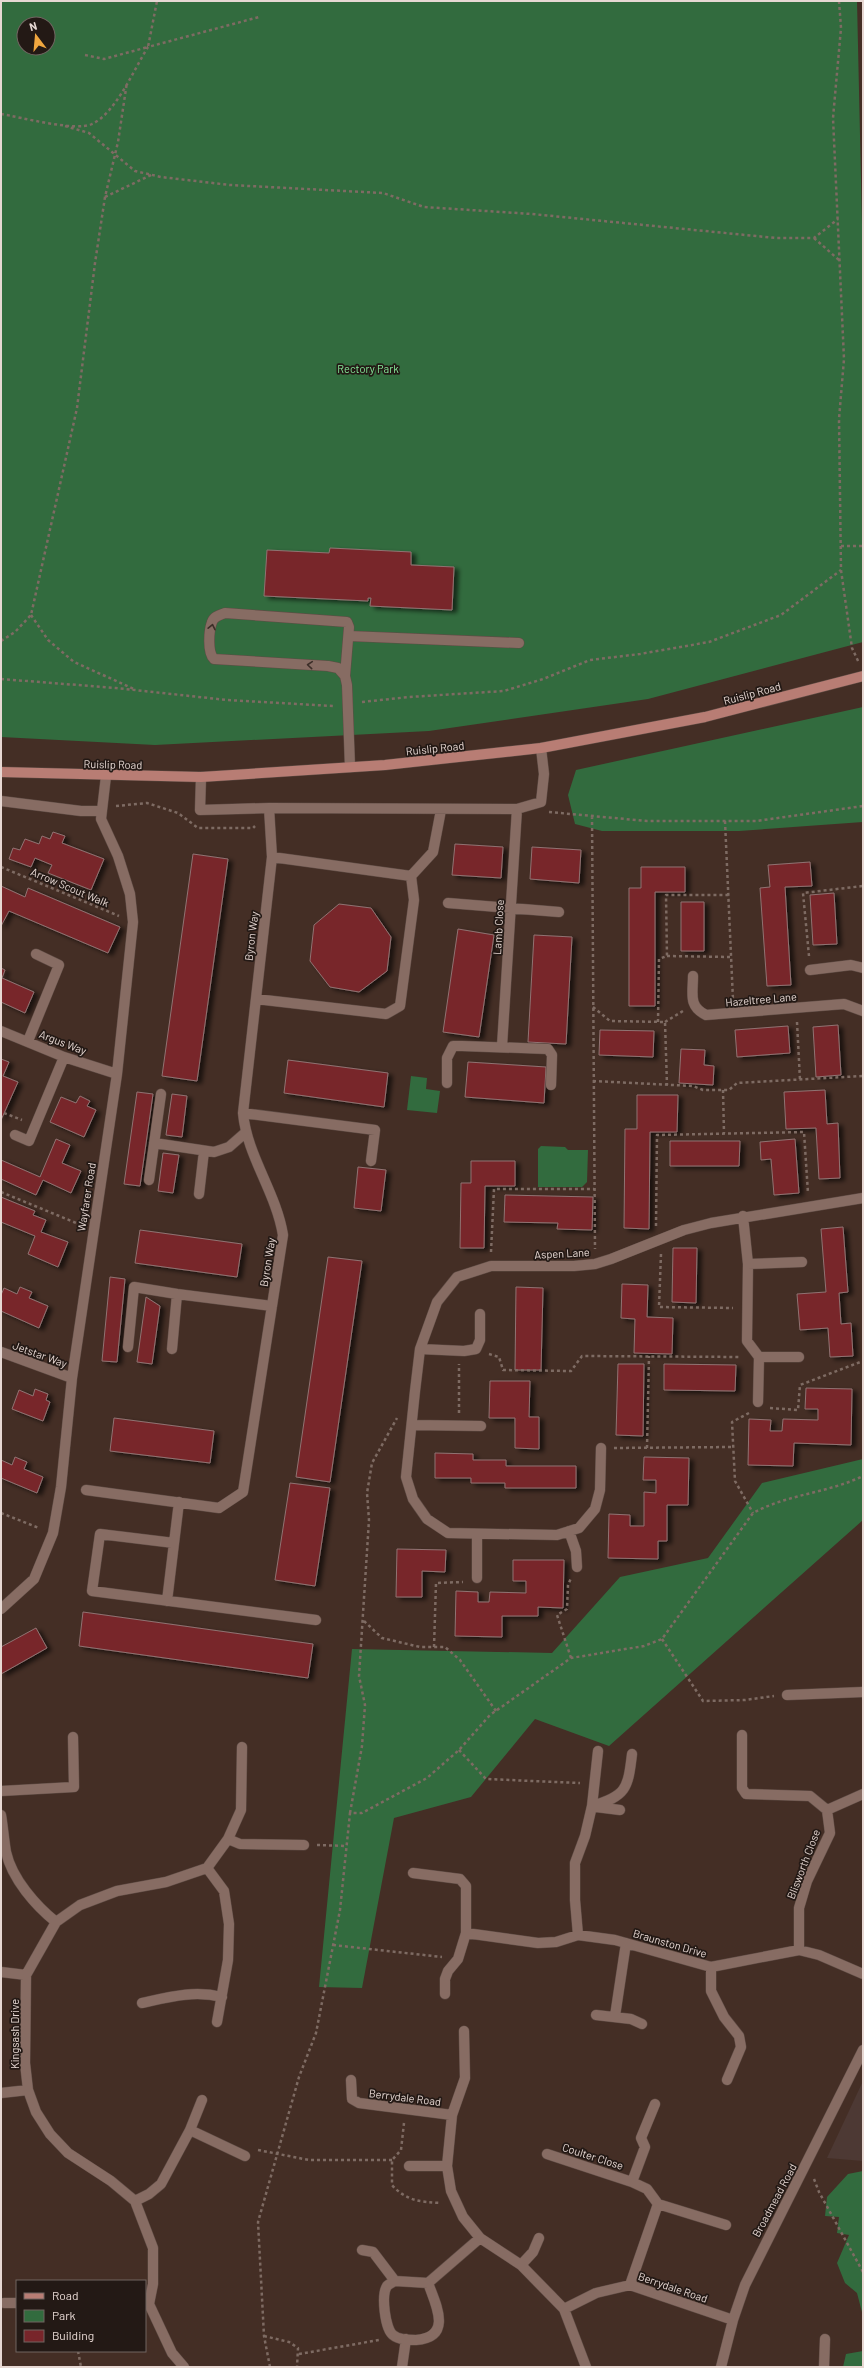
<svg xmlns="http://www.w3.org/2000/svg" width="864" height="2368" font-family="Barlow,sans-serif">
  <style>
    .education { fill: #4d3934 }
    .green { fill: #326b3e; fill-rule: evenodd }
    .building { fill: #78252a; stroke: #907372; filter: url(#shadow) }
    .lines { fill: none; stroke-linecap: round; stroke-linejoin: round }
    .minor-casing { stroke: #5f4c45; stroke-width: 11 }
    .major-casing { stroke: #5f4c45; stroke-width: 11 }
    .path { stroke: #7e6b63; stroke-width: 2.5; stroke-dasharray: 3 3; stroke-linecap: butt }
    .minor { stroke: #876c63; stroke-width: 10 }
    .major { stroke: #b87d74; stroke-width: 10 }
    .oneway { stroke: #3c2e28 }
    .labels { text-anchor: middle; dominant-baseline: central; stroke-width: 3.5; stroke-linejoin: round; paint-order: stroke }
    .park-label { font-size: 11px; fill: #87eb9b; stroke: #231915 }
    .street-label { font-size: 11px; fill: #e7d8d3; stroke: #231915 }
  </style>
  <defs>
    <filter id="shadow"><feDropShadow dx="4.5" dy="2.5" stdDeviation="2" flood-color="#0009"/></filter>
  </defs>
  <rect width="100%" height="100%" fill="#442e25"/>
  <path class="education" d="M863,2081V2161L827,2158Z"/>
  <path class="green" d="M1,1H857L863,269V642L648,699L429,731L155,745L1,737ZM24,24H48V48H24Z
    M863,707V822L739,831H602L575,824L568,795L576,770Z
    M411,1076L427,1078L426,1089L440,1091L437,1113L407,1110Z
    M541,1146L565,1147L568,1150H588L587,1182L582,1187H538V1149Z
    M863,1459V1520L609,1746L535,1719L471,1797L394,1818L362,1988L319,1987L352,1649L552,1653L620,1577L708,1558L762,1483Z
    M863,2171V2316L857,2293L845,2283L837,2263L849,2235L837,2233L839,2217L825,2216L827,2197L848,2174Z
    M863,2351V2367H843L846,2354Z"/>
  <path class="building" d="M330,548L411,552V565L454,567L452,610L370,606L371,598H368V601L264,596L267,550L329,553Z
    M53,832L65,836L62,843L104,859L91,890L48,873L52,865L35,858L31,867L9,859L13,848L20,850L25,839L39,844L42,836L50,839Z
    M455,844L503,847L501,878L452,875Z
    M532,847L581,850L579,883L530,879Z
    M193,854L228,859L197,1081L162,1076Z
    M810,862L812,886L785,887L791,985L767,986L760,888L770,887L768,865Z
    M641,867H685V892H655V1006H629V888H641Z
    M1,886L25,897L28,888L120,927L108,953L9,911L1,926Z
    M834,893L837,944L813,945L810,895Z
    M681,902H704V951H681Z
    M339,904L371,908L391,937L387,971L359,992L330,987L310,961L314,925Z
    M458,929L494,935L479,1037L443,1032Z
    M534,935L572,937L566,1044L528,1042Z
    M1,968L5,970L2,978L34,992L25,1013L1,1002Z
    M838,1025L841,1075L816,1077L813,1027Z
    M788,1026L790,1053L737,1057L735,1030Z
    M600,1030L654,1031L653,1057L599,1055Z
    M681,1049L705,1050L704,1065L714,1066L713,1085L679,1083Z
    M1,1059L9,1062L3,1076L18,1082L1,1120Z
    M288,1060L388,1073L384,1107L284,1093Z
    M468,1062L546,1067L544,1103L465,1097Z
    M825,1090L827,1124L838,1123L840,1178L819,1179L816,1128L786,1129L784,1092Z
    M137,1092L153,1094L140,1186L124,1184Z
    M172,1094L187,1096L182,1137L166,1135Z
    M637,1095H678L677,1132H650L649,1229L624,1228L625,1129H637Z
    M80,1096L90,1101L87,1106L96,1110L84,1137L50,1122L61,1097L76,1103Z
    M56,1139L70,1145L62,1163L81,1171L71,1193L43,1180L36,1195L1,1179V1160L40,1177Z
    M795,1139L799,1193L774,1195L771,1159L761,1160L760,1142Z
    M670,1141H740L739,1166H670Z
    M163,1153L179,1155L173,1193L158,1191Z
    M471,1161H515V1186H485L484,1248H460L461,1183H471Z
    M358,1167L386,1170L381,1211L354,1208Z
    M505,1195L593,1197L592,1230L557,1229L558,1223L504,1222Z
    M1,1197L35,1211L33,1215L46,1220L41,1232L68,1242L58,1267L28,1254L35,1236L1,1222Z
    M843,1227L848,1292L839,1293L841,1324L851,1323L853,1356L830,1357L828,1328L800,1330L797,1294L826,1292L821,1229Z
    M140,1230L242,1244L237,1277L135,1263Z
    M673,1248H697L696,1303L672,1302Z
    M328,1257L362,1261L330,1482L296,1477Z
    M110,1277L125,1279L117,1362L102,1361Z
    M622,1284L648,1285L647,1317L673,1318L672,1354L634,1353L635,1319L621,1318Z
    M20,1287L32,1292L29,1298L48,1306L39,1328L1,1311V1295L4,1288L17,1294Z
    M516,1287L543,1288L541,1370H515Z
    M146,1297L160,1306L152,1364L137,1362Z
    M618,1364H644L643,1436L616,1435Z
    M664,1364L736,1365L735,1391L664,1390Z
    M490,1381H530L529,1417H539V1449L515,1448V1418H489Z
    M806,1388L852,1389L851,1445L794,1443L793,1466L748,1465L749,1419L771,1420L770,1431H782L783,1419L818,1420V1409H805Z
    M35,1389L48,1394L46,1400L50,1402L43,1421L12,1409L19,1390L33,1396Z
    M114,1418L214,1431L210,1463L110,1451Z
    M435,1453L473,1454V1460H506V1466H576V1488H505V1483H471V1478H435Z
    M15,1457L27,1462L24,1469L43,1477L37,1493L1,1478V1460L12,1465Z
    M644,1457L689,1458L688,1505H667V1541H658V1559L608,1558L609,1514L630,1515V1526H644V1492L656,1493V1480H643Z
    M290,1483L330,1488L315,1586L275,1580Z
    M397,1549L446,1550L445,1572L422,1571V1597H396Z
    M513,1560H564L563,1608L538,1607V1616H502V1637L455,1636L456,1591L478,1592V1602H489L490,1592L526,1593V1581H513Z
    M83,1612L313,1644L308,1678L79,1646Z
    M36,1628L47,1648L1,1674V1647Z"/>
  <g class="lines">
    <defs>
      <path id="minor" d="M349,636L519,643
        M345,676L338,668L328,666L214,659C207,652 209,630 212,622C214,616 220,615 225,613L347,622L349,627L345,676L347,685L350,767
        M1,801L81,811H100
        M269,808L517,809L541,802L544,774L541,748
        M411,876L433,852L441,810
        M448,903L559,912
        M810,970L851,965L863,968
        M693,976C693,994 688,1006 706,1015L844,1004L863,1011
        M256,999L386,1014L400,1006L414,900L411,876L272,857
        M1,1031L64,1057L117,1074
        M28,1041L59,965L36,954
        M502,1046L517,809
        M447,1083V1058L453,1046H462L548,1049L552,1055L551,1085
        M243,1113L375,1130L371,1161
        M15,1135L29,1141L64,1057
        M154,1143L214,1152L229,1147L245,1133
        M149,1180L161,1094
        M199,1194L204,1151
        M743,1216L748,1264L747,1341L759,1357L758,1402
        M748,1264L802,1262
        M128,1347L134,1287L177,1294
        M172,1349L177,1294L272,1306
        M420,1349L464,1351L476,1349L480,1340V1314
        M1,1352L72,1378
        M759,1357H799
        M413,1425L481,1426
        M601,1448L600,1490L595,1509L579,1528L557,1535L448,1533L427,1519L413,1499L406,1477L415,1391L420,1349L437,1302L457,1277L491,1266H574L595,1264L611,1259L684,1230L711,1223L863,1198
        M86,1490L219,1508L243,1492L283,1235C276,1192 247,1156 243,1113L272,857L269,808L200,810L201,777
        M569,1531L576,1551L577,1567
        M174,1543L100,1534L92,1591L316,1620
        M477,1578V1534
        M167,1601L179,1502
        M1,1609L34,1579L53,1533L61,1487L72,1378L117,1074L133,922L130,894L118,856L101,819L106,776
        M787,1695L863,1692
        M742,1735V1788L746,1794L810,1796L827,1810L830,1833L807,1881L799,1908V1950
        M1,1791L74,1787L73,1737
        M592,1806C626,1796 628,1789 632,1754
        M596,1807L620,1810
        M827,1810L863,1794
        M1,1815C3,1827 4,1840 6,1852C12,1879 36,1906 56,1922
        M228,1839L241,1810L242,1747
        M207,1868L224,1891L229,1924L228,1960L217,2022
        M413,1873L460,1879L466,1886V1933L458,1959L448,1971L445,1979V1994
        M466,1933L538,1943L556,1942L578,1935L615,1940L711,1967L799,1950L819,1955L863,1974
        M578,1935L575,1900V1863L585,1836L592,1806L598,1751
        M711,1967V1991L724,2017L739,2036L741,2047L727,2080
        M1,1972L26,1975
        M142,2003C169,1997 194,1990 222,1997
        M596,2015L631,2019L642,2024
        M615,2016L626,1943
        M464,2031L465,2078L452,2115L447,2166L451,2191L463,2217L480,2238L521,2265L564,2309L596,2293L630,2285L733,2320
        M351,2080L352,2099L359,2103L452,2115
        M1,2093L28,2090
        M655,2104L641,2138L645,2147L632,2182L647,2189L658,2204L726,2225
        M190,2130L245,2156
        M547,2154L632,2182
        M409,2166H447
        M135,2201L149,2194L161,2184L190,2130L202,2100
        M362,2250L373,2252L395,2281
        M521,2265L533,2252L539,2238
        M395,2281L428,2283C436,2305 453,2337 416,2340C409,2340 399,2340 393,2335C385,2329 381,2295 387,2286C389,2284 393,2282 395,2281Z
        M428,2283L480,2238
        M630,2285L658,2204
        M4,2303H17
        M564,2309L586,2367
        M184,2367L172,2353L149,2304L153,2284V2248L135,2201L111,2181L68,2153L50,2134L36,2112L28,2090L25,2063L26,1975L56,1922L80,1905L117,1891L166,1882L207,1868L228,1839L240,1844L304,1845
        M402,2367L406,2339
        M721,2367L733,2320L745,2285L863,2050
        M824,2367L825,2339"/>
      <path id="major" d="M1,772L201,777L385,765L541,748L705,717L863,676"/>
    </defs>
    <use href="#minor" class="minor-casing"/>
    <use href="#major" class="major-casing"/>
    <path class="path" d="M839,1L841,28L833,118L844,359L839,419L841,570L852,648L859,663
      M85,55L104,59L148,47L157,1
      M1,114C20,117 76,132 92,124C116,113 134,69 148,47L259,17
      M65,126L89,133L135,171L161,177L230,185L383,193L424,207L532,214L776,238H814L838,219
      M105,197L151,175
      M814,238L839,260
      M841,546H863
      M31,615L48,640L74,662L134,689
      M1,641L15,632L31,615L77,408L95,263L105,197L118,142L127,82
      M1,679L116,688L227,700L333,706
      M362,702L409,697L504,691L543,679L590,660L640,654L709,642L781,615L841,570
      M116,806L147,803L178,813L198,828H253L255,826
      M549,812L647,821H756L863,806
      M592,816L595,1249
      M725,821L733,1000
      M1,867L119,916
      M667,956L731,957
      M809,956L803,893L863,886
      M593,1007L610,1021L665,1022L667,1085
      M658,1022L659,959L667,956L666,895H729
      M665,1022L683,1011
      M797,1022L800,1080
      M593,1081L693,1086L703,1090H729L737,1083L863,1076
      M723,1090L724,1133
      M4,1113L22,1120
      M1,1192L81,1225
      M656,1226L657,1135L804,1132L808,1193
      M491,1252L494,1189H594
      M661,1254L659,1307L733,1308
      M489,1354L499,1357L503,1370L571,1371L582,1356L741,1357
      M770,1408L798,1410L800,1385L863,1361
      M459,1413V1364
      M749,1413L732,1422L735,1481L753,1513
      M614,1448L732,1447
      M647,1448L649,1356
      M1,1513L39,1528
      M364,1621L382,1638L420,1647H445L460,1660L496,1711
      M662,1639L703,1701L745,1700L774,1696
      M434,1647L436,1583L463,1582
      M571,1658L557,1615L567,1609L568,1585L571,1578
      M459,1750L486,1779L580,1783
      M350,1813L362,1746L365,1705L359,1676L369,1520L367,1493L372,1463L397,1418
      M317,1845L346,1846
      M333,1945L442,1957
      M404,2123L401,2150L392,2160V2185C406,2201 421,2202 441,2203
      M258,2150L309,2160H392
      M814,2179L819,2192L863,2272
      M264,2336L289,2342L298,2348L297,2367
      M78,2351L81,2367
      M299,2354L379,2340
      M270,2367L264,2336L258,2222L299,2077L316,2033L340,1910L350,1813H362L427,1778L459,1750L490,1715L571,1658L644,1646L662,1639L753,1513C788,1494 828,1493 863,1476"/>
    <use href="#minor" class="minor"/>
    <use href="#major" class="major"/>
  </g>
  <defs><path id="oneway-chevron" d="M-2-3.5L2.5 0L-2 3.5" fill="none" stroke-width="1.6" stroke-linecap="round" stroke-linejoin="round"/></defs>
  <g class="oneway">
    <use href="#oneway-chevron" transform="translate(212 627) rotate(-78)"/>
    <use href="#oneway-chevron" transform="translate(310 665) rotate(-175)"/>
  </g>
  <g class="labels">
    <g class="park-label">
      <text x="368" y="368">Rectory Park</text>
    </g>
    <g class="street-label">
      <text transform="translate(752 693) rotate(-15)">Ruislip Road</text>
      <text transform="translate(435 748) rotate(-6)">Ruislip Road</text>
      <text transform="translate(113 764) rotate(1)">Ruislip Road</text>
      <text transform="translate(70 887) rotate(23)">Arrow Scout Walk</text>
      <text transform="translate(498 927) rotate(-87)">Lamb Close</text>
      <text transform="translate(251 936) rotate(-83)">Byron Way</text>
      <text transform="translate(761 999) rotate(-5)">Hazeltree Lane</text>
      <text transform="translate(63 1042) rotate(21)">Argus Way</text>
      <text transform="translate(86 1197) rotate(-81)">Wayfarer Road</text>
      <text transform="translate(562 1253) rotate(-3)">Aspen Lane</text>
      <text transform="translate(267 1262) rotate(-81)">Byron Way</text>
      <text transform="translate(40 1354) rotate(20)">Jetstar Way</text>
      <text transform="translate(803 1864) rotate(-69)">Blisworth Close</text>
      <text transform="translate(670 1943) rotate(16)">Braunston Drive</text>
      <text transform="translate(14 2034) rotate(-90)">Kingsash Drive</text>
      <text transform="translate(405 2097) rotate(7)">Berrydale Road</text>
      <text transform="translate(593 2156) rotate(18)">Coulter Close</text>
      <text transform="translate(774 2200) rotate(-62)">Broadmead Road</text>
      <text transform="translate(673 2287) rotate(19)">Berrydale Road</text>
    </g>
  </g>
  <rect width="864" height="2368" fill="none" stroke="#e7d8d3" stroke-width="4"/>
  <rect x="16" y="2280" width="130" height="72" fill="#231915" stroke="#716561"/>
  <rect x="24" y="2293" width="20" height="6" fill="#b87d74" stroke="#716561"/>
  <text x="52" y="2300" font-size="12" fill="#e7d8d3">Road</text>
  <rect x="24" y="2310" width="20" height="12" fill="#326b3e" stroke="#716561"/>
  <text x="52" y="2320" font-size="12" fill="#e7d8d3">Park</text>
  <rect x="24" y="2330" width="20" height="12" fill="#78252a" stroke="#716561"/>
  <text x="52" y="2340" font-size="12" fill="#e7d8d3">Building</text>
  <g transform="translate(36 36) rotate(344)"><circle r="19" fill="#231915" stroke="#716561"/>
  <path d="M0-3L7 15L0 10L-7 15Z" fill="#f0a63f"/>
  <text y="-6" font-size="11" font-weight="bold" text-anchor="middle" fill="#e7d8d3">N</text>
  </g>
</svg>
